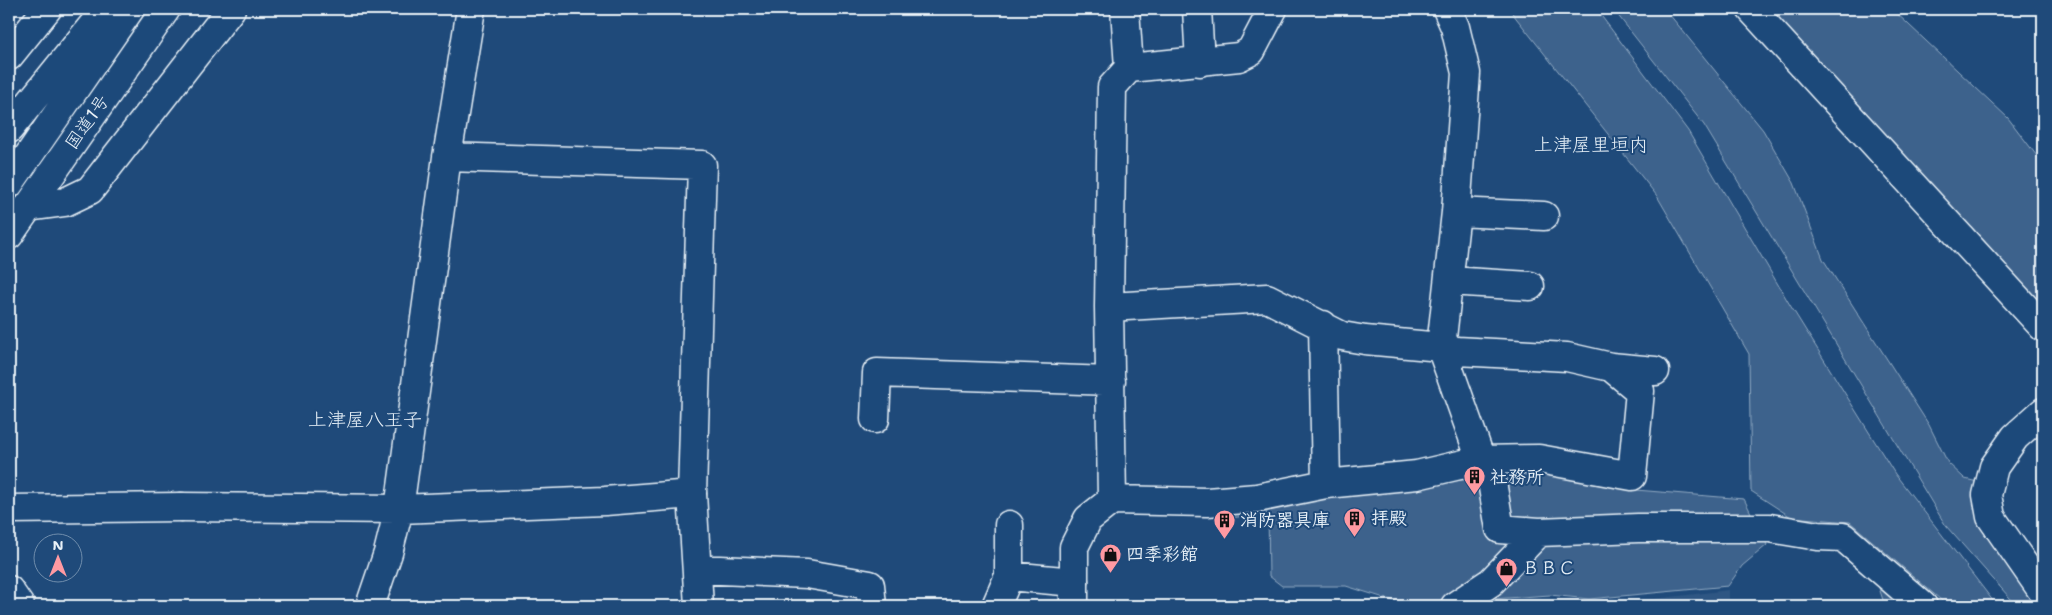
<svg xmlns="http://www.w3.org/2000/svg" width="2052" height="615" font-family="'Shantell Sans','Klee One',sans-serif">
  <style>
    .built { fill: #2e5683 }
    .green { fill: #3c628c; stroke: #92aac2 }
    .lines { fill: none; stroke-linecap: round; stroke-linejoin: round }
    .minor-casing { stroke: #e8f1f8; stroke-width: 31 }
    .tertiary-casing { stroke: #e8f1f8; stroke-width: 31 }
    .secondary-casing { stroke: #e8f1f8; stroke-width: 31 }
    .primary-casing { stroke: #e8f1f8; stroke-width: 31 }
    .trunk-casing { stroke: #e8f1f8; stroke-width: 31 }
    .motorway-casing { stroke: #e8f1f8; stroke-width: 31 }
    .minor { stroke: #1f4a7a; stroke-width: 28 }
    .tertiary { stroke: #1f4a7a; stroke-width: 28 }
    .secondary { stroke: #1f4a7a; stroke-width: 28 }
    .primary { stroke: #1f4a7a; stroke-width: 28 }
    .trunk { stroke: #1f4a7a; stroke-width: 28 }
    .motorway { stroke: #1f4a7a; stroke-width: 28 }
    .labels { text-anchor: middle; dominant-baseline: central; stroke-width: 4; stroke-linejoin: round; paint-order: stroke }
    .street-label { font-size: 18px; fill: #e8f1f8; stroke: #1f4a7a }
    .poi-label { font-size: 18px; font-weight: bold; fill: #e8f1f8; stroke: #1f4a7a; text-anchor: start }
    .neighbourhood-label { font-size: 19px; fill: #e8f1f8; stroke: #1f4a7a }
  </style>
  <rect width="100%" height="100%" fill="#1f4a7a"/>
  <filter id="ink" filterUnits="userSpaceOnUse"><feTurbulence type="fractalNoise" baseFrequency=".02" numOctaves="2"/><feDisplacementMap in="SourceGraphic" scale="10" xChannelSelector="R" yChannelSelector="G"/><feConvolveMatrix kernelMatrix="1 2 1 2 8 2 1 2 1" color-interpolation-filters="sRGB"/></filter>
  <g filter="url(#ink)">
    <path class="built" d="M1729,590V606H1596Z"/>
    <path class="green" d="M1509,9H1596L1688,131L1790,305L1895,474L1997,606H1948L1850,522L1791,517L1751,491L1749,354L1657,196Z
      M1613,9H1665L1763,130L1794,183L1823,259L1929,425L1948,463L1965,479L1982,483L2043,601V606H2017L1946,526L1704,125Z
      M1769,9H1892L2008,118L2043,164V308Z
      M1531,472L1636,490L1744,499L1767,545L1742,566L1728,586L1589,599L1550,595L1407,605L1346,586H1282L1269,576L1268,513L1223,519L1222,508Z
      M1874,573L1913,606H1885Z"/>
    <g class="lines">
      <defs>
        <path id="minor" d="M1125,9L1129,68
          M1197,9L1200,62
          M1447,9L1455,27L1466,73L1456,212L1441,347L1481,460L1491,476L1500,529L1539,532L1638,528H1770L1818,536L1843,537L1923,606
          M1751,9L2043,327
          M28,207L65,202L90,190L231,9
          M1456,212L1544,216
          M1449,281L1530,286
          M1109,307L1267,298L1342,336L1365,340L1441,347L1457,351L1567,357L1611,367L1655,371
          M1323,325L1326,484
          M875,419L877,373L1111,381
          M692,494L699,606
          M1112,500L1109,307L1112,87L1129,68L1239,57L1251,51L1273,9
          M9,509L181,507
          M1009,525V576
          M698,569L807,574L870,585L872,606
          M996,606L1009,576L1074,582V547L1088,519L1112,500L1207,502L1257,498L1326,484L1417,475L1481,460L1539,459L1632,476L1640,391L1611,367
          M1455,606L1491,582L1539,532"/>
        <path id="tertiary" d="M181,507L399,509L605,501L692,494L702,165L447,157
          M1074,582V606
          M370,606L388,553L399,509L447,157L471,9"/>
        <path id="secondary" d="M2043,412L2015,437L1994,467L1987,495L1991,517L2043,592"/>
        <path id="primary" d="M9,590L20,606"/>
        <path id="trunk" d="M9,235L166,9"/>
        <path id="motorway" d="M9,56L47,9
          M9,129L106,9
          M9,184L130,9"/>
      </defs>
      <use href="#minor" class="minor-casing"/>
      <use href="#tertiary" class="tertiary-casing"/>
      <use href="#secondary" class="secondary-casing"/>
      <use href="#primary" class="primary-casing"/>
      <use href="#trunk" class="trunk-casing"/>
      <use href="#motorway" class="motorway-casing"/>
      <use href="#minor" class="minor"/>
      <use href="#tertiary" class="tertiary"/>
      <use href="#secondary" class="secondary"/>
      <use href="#primary" class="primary"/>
      <use href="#trunk" class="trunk"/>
      <use href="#motorway" class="motorway"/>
    </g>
  </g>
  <defs>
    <symbol id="building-pin" viewBox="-11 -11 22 30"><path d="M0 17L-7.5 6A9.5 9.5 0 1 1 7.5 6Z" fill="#ff9aa2" stroke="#1f4a7a"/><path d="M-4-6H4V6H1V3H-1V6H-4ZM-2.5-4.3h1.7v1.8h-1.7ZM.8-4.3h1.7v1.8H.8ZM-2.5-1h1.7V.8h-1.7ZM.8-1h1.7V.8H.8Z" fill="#111"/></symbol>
    <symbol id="shop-pin" viewBox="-11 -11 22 30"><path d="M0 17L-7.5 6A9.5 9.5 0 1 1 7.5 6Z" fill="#ff9aa2" stroke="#1f4a7a"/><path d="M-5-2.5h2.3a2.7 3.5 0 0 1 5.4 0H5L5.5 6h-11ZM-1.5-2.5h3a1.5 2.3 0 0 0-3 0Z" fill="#111"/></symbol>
  </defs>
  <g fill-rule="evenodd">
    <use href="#building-pin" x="1462" y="464" width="25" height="34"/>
    <use href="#building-pin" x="1342" y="506" width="25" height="34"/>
    <use href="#building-pin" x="1212" y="508" width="25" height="34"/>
    <use href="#shop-pin" x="1098" y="542" width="25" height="34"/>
    <use href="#shop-pin" x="1494" y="556" width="25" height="34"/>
  </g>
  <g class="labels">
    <g class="street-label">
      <text transform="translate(87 122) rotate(-55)">国道1号</text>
    </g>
    <g class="poi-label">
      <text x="1490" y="477">社務所</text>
      <text x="1371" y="518">拝殿</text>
      <text x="1240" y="520">消防器具庫</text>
      <text x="1126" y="554">四季彩館</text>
      <text x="1522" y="568">ＢＢＣ</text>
    </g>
    <g class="neighbourhood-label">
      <text x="1591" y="144">上津屋里垣内</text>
      <text x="365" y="419">上津屋八王子</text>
    </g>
  </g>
  <rect width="2052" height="615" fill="none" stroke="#1f4a7a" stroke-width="30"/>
  <rect x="15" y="15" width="2022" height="585" fill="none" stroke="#e8f1f8" stroke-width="2" filter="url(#ink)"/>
  <g transform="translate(58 558)"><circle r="24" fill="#1f4a7a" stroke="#6f8dac"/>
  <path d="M0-4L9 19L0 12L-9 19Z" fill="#ff9aa2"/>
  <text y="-8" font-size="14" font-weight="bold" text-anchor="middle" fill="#e8f1f8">N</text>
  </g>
</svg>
